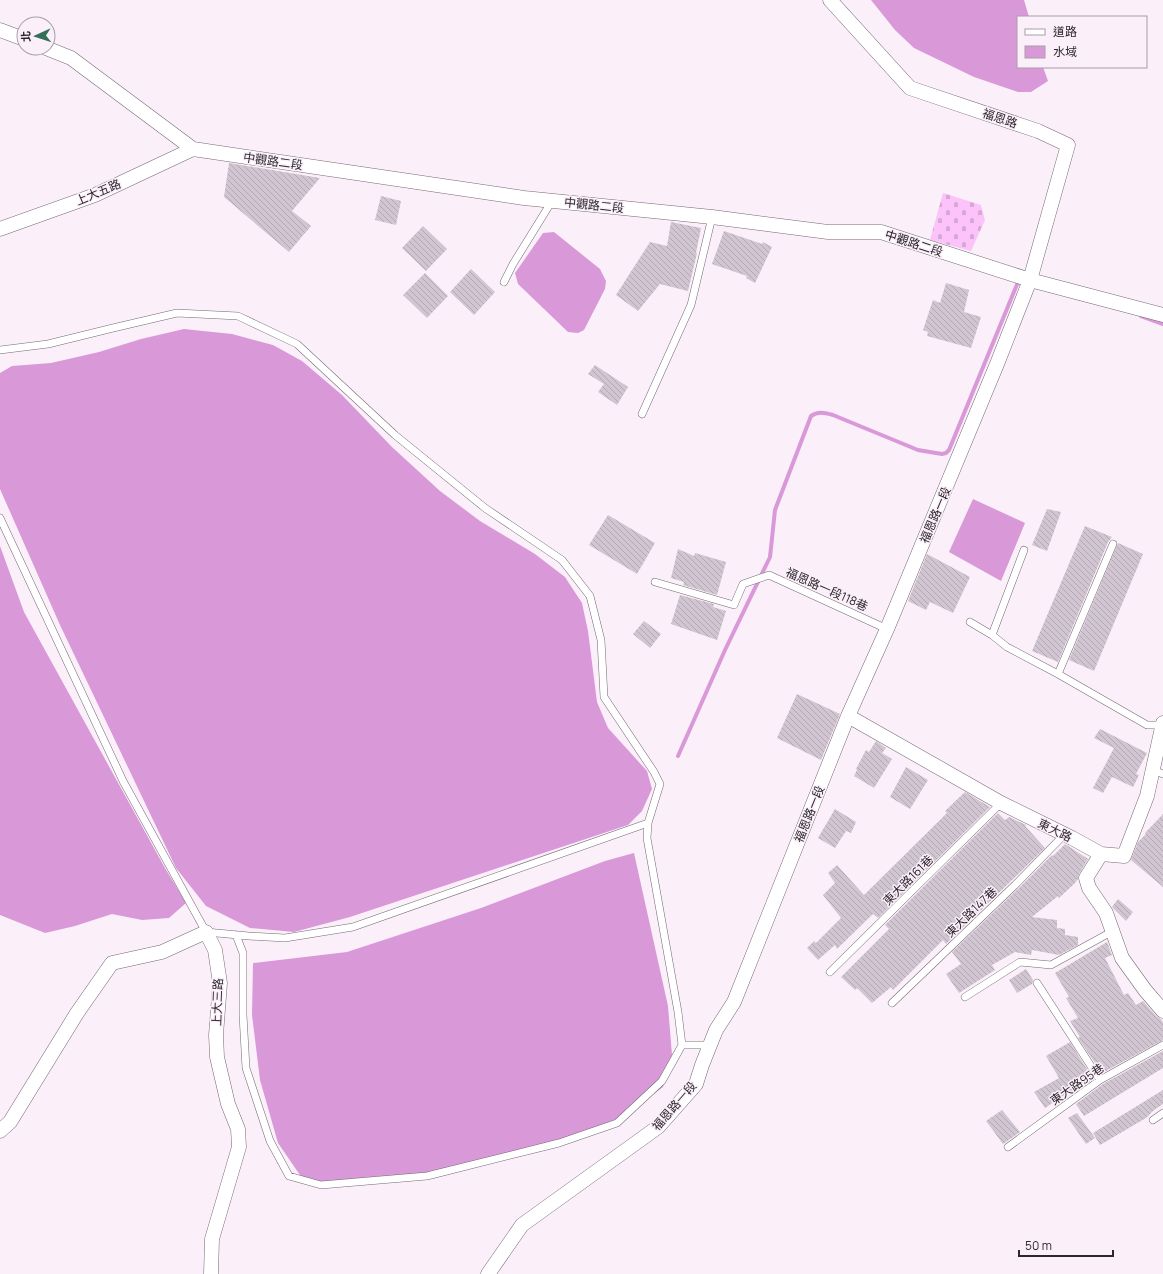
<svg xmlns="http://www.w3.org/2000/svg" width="1163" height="1274" font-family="Manrope,'Noto Sans TC',sans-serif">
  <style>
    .cemetery { fill: url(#cemetery-stones) }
    .water { fill: #d999d8 }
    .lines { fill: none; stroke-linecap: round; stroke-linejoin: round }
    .stream { stroke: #d999d8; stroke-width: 4 }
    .building { fill: url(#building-back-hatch) }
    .lane-casing { stroke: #736a73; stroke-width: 8 }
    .street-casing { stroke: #736a73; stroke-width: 15 }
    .lane { stroke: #fff; stroke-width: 7 }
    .street { stroke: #fff; stroke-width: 14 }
    .labels { text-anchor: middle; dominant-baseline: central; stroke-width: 3; stroke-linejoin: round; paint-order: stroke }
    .street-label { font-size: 12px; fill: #2b272b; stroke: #fbeffa }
  </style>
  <defs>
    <pattern id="cemetery-stones" width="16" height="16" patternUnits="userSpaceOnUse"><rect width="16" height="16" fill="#fbc3f9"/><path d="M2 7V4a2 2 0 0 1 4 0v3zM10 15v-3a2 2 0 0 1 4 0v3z" fill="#d7a8d6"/></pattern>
    <pattern id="building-back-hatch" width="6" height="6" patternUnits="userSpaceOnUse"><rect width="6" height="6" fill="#d0c5d0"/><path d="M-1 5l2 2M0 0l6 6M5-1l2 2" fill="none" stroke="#b3a9b3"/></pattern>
  </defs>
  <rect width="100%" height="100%" fill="#fbeffa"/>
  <path class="cemetery" d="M943,193L981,205L985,220L971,251L930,240Z"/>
  <path class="water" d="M871,0H1024L1029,17H1018V67H1043L1048,81L1031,92H1018L974,77L914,48L895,30Z
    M554,232L600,269L606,281L605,289L584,330L578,333L568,332L518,284L515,273L543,233Z
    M184,329L232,334L273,345L302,361L342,395L392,447L440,491L480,521L535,554L565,577L582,603L588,631L597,702L608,728L647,771L652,789L642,811L628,825L350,917L294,932L250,928L206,906L176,868L60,625L0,489V373L12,366L51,363L99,352L141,339Z
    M973,499L1025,523L1001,581L949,552Z
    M0,546L24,612L165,868L186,903L169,918L142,920L112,914L75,926L45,933L0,915Z
    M634,853L668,1006L672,1055L663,1087L625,1116L584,1137L447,1171L335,1186L302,1178L278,1143L260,1080L252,1015L253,963L347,952L481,908L605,861Z"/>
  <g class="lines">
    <path class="stream" d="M1141,316L1163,324
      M678,756L725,650L770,557L775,510L811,416C818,411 825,413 833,415L918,450L942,454L946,453L949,450L1018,282L1021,283"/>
  </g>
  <path class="building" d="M229,163L320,178L292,211L311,226L289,252L224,197Z
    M381,196L401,201L396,225L375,220Z
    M671,222L701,228L696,253H697L688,291L660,284L638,311L616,295L650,242L667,246Z
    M423,226L447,249L426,271L402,248Z
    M724,231L762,244L763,242L772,247L755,283L746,278L747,276L712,264Z
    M471,269L495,292L474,315L450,292Z
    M425,273L448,296L427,318L403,295Z
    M946,283L969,290L964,312L981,317L971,348L927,336L928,332L923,330L933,300L940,303Z
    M595,365L628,387L617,405L598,392L604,384L588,374Z
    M1047,509L1061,512L1047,551L1032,545Z
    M608,515L655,543L637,574L589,545Z
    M1085,526L1112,537L1108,542L1058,662L1032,651Z
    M1118,543L1143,554L1094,671L1069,660Z
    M678,549L694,556L695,553L726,562L717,595L683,585L684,582L671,578Z
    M927,554L970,577L953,613L930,602L926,610L908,601Z
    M680,595L714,604L713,607L726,611L717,640L671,624Z
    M644,621L661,634L650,648L633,634Z
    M797,694L840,714L821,760L777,738Z
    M1100,729L1147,753L1136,774L1139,775L1133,787L1112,777L1103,793L1093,788L1114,748L1094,738Z
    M876,741L886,748L882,753L892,759L874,788L854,776L857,770L856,769L866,750L869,752Z
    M906,767L928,780L910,809L890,797Z
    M965,792L990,807L878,918L873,914L837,949L835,945L818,960L807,948L814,941L816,943L841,918L823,895L835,883L828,873L837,865L864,895L947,813L945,811Z
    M835,809L856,822L851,833L846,831L835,848L818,838Z
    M998,813L1005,820L1009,817L1026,825L1025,826L1045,848L1011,881L946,944L943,940L893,990L891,987L872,1003L857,988L855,990L841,977L889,929L885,925Z
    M1163,814V887L1131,860L1138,842L1146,834L1145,833Z
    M1065,844L1088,859L1079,874L1078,879L1074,884L1059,898L1058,896L1032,917L1057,920V928L1065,929V935L1078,937V945L1059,955L1032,950L1031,955L1015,952L992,965L995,970L959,993L946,974L961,964L952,952L1018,889L1052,855L1053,856Z
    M1118,899L1133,912L1126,921L1112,907Z
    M1107,942L1112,955L1105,958L1124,995L1128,993L1136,1005L1143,1001L1157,1017L1161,1019L1163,1023V1040L1102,1073L1078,1038L1080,1037L1070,1021L1078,1018L1066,998L1069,997L1055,973Z
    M1026,969L1033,980L1032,984L1017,993L1009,980Z
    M1070,1042L1093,1079L1071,1095L1069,1092L1045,1108L1034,1092L1059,1078L1046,1056Z
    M1163,1051V1068L1084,1116L1076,1104L1103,1084Z
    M1163,1090V1104L1154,1110L1146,1118L1100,1145L1093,1133Z
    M1002,1110L1020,1132L1003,1144L986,1121Z
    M1077,1113L1095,1138L1086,1144L1068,1118Z"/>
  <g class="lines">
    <defs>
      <path id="lane" d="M504,282L513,264L552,201
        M0,350L48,344L113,328L177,313L238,316L297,344L395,435L485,508L562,560L590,596L601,640L604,697L654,772L660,784L648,823L647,838L678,1012L682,1045L662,1081L617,1123L559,1143L427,1176L321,1185L289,1176L270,1141L246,1068L243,1015V953L236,935
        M642,414L691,305L712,217
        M0,518L123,781L206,932L249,936L285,938L353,927L648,823
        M655,582L734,605L743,584L769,575L887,629
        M970,622L992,635L1007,647L1058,674L1147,725H1163
        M992,635L1024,550
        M1058,674L1113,544
        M1153,770L1163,774
        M830,972L1001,803
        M1037,983L1100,1080
        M965,997L1020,962L1051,965L1113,931
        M892,1003L1015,885L1064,835
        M682,1045H711
        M1153,1120L1163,1113
        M1008,1147L1100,1080L1163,1045"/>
      <path id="street" d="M0,30L24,39
        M46,48L71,58L193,149L524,198L712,217L828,232H881L1030,280L1163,315
        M0,229L95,195L193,149
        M848,716L1001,803L1072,838L1101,854L1086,878L1089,888L1106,913L1122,958L1145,990L1163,1011
        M1101,854L1124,856L1147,796L1163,723
        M0,1131L10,1122L77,1013L112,963L162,952L206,932L215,950L220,983L216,1035L217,1057L228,1104L238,1129L239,1147L212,1239L211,1274
        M488,1274L522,1225L658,1127L696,1084L702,1065L716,1030L734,1002L848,716L887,629L997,364L1030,280L1068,145L1038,131L910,88L830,0"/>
    </defs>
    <use href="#lane" class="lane-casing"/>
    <use href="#street" class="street-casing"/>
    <use href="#lane" class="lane"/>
    <use href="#street" class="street"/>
  </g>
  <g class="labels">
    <g class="street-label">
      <text transform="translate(1000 118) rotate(19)">福恩路</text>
      <text transform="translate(273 161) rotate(8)">中觀路二段</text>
      <text transform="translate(98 192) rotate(-23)">上大五路</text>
      <text transform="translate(594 205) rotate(6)">中觀路二段</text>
      <text transform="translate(914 243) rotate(18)">中觀路二段</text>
      <text transform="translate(935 515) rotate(-67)">福恩路一段</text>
      <text transform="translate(827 589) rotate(24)">福恩路一段118巷</text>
      <text transform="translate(809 814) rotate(-68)">福恩路一段</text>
      <text transform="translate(1055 830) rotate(26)">東大路</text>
      <text transform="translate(908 880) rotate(-45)">東大路161巷</text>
      <text transform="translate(971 912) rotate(-44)">東大路147巷</text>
      <text transform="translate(217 1002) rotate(-88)">上大三路</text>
      <text transform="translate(1077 1084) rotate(-35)">東大路95巷</text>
      <text transform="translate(674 1106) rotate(-49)">福恩路一段</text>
    </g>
  </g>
  <rect x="1017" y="16" width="130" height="52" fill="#fbeffa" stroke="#a89fa7"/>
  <rect x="1025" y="29" width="20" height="6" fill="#ffffff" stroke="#a89fa7"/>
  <text x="1053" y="36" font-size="12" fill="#2b272b">道路</text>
  <rect x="1025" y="46" width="20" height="12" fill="#d999d8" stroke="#a89fa7"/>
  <text x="1053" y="56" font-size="12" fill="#2b272b">水域</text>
  <g transform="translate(36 36) rotate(267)"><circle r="19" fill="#fbeffa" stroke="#a89fa7"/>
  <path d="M0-3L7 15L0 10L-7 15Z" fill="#356f57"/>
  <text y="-6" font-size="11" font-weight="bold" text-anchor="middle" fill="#2b272b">北</text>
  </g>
  <path d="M1019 1250v6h94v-6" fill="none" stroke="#2b272b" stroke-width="2"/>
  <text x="1025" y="1250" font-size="12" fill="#2b272b" stroke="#fbeffa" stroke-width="3" paint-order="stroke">50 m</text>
</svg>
